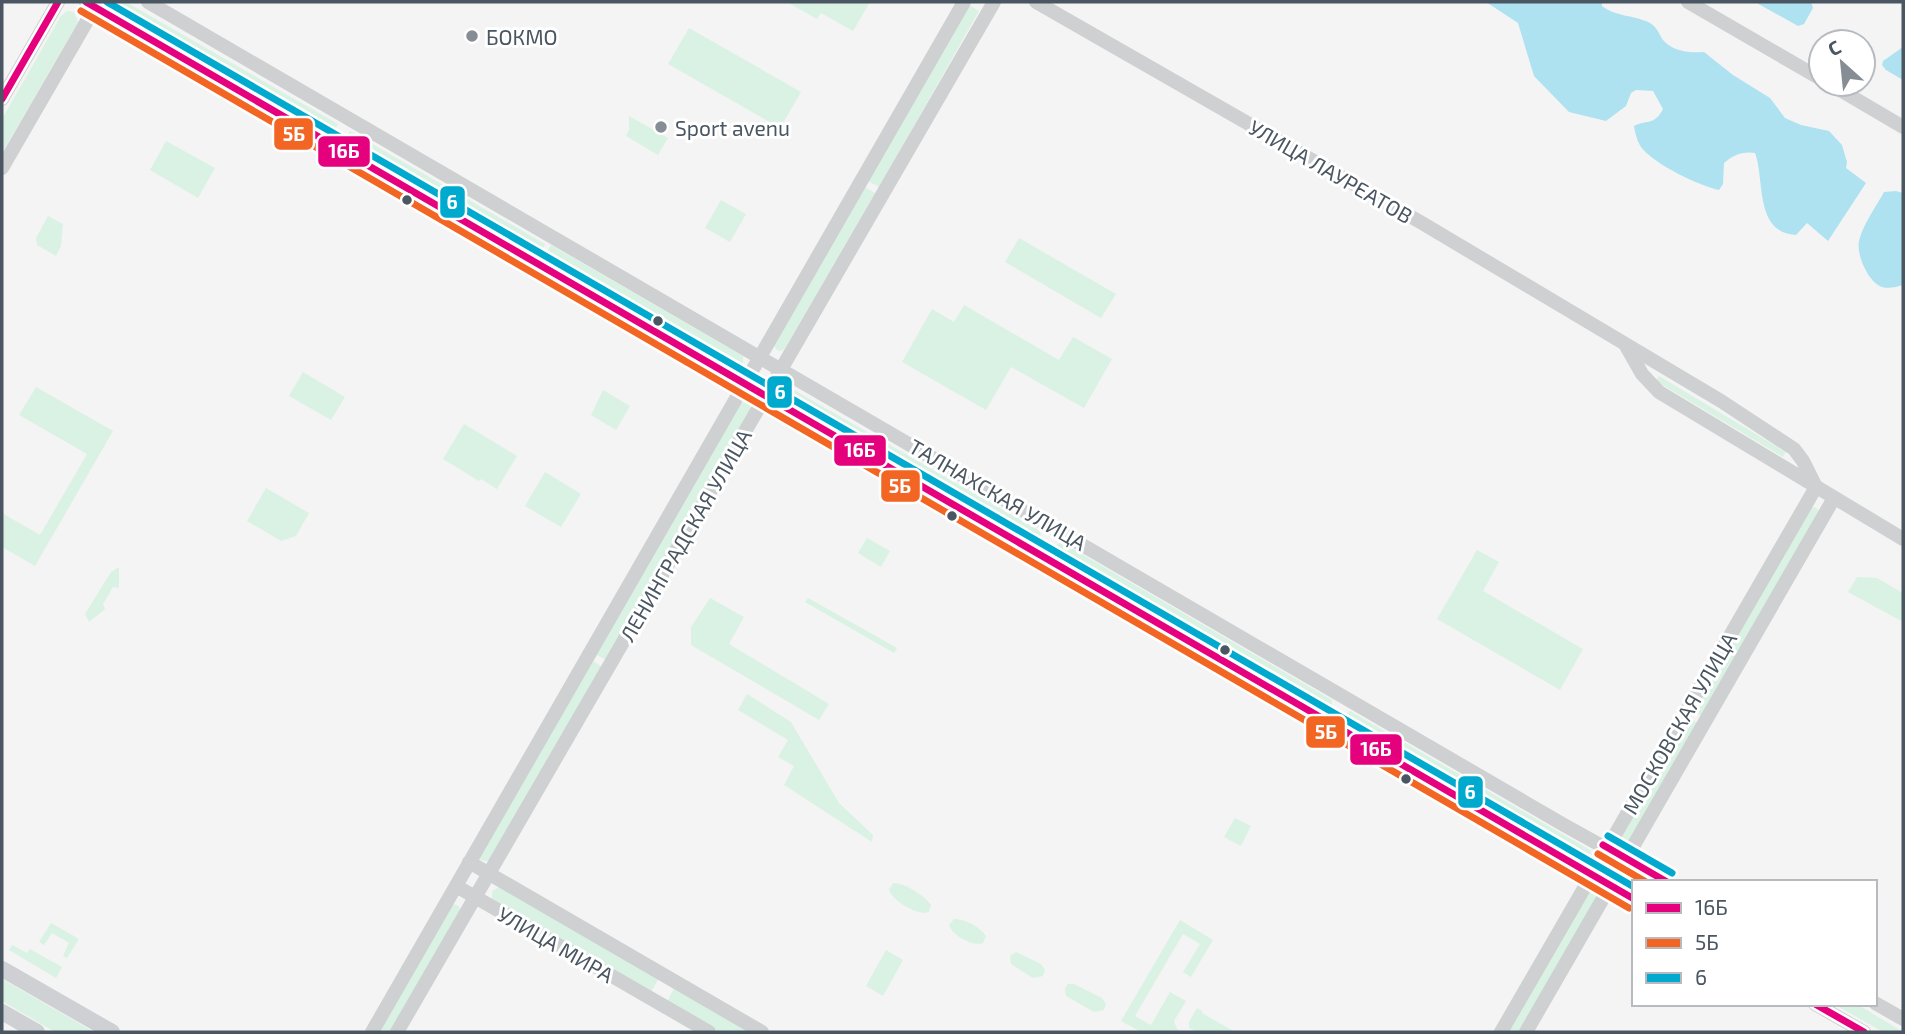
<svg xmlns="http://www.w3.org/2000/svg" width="1905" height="1034" font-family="'Exo 2',sans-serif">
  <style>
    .green { fill: #d9f2e3 }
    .water { fill: #aee2f0 }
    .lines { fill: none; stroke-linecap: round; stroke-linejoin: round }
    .tertiary { stroke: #ced0d2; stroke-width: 14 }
    .secondary { stroke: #ced0d4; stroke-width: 16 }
    .bus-1-casing { stroke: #fff; stroke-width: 12 }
    .bus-2-casing { stroke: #fff; stroke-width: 12 }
    .bus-3-casing { stroke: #fff; stroke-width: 12 }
    .bus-1 { stroke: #e5007d; stroke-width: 7 }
    .bus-2 { stroke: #f26522; stroke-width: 7 }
    .bus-3 { stroke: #00a9ce; stroke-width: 7 }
    .poi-dot { fill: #868d94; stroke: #fff; stroke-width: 2.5 }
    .bus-dot { fill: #4a5661; stroke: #fff; stroke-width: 2.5 }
    .labels { text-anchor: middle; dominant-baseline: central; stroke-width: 6; stroke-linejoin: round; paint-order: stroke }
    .poi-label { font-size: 21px; fill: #4a5661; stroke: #fff; text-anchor: start }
    .street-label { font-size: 21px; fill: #4a5661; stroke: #fff }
    .line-badge { stroke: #fff; stroke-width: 2.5 }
    .badge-label { font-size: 19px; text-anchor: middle; font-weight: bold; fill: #fff }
  </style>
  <rect width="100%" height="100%" fill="#f4f4f4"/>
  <path class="green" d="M119,2H126L338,124L333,134L120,11L117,7Z
    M787,2H870L853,31L821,13L817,19Z
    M969,5L979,11L879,187L868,181Z
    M67,11L74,12L78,22L2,153V119L61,16Z
    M689,28L801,92L780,128L668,64Z
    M629,116L668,138L658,155L626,136L629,130Z
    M350,131L545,244V245L539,254L344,141Z
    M166,141L215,168L198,198L150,170Z
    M864,187L875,193L785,348L781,351L777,350L774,346Z
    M721,200L746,214L730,242L705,228Z
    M48,216L63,224L61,246L56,256L37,245L36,238Z
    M1019,238L1116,294L1101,318L1005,262Z
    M551,245L743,356V363L740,366L735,365L545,255Z
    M964,305L1059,360L1073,337L1112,359L1084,408L1011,367L986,410L902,362L932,309L954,322Z
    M303,372L345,397L331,420L289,396Z
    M1659,376L1786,452L1783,457L1656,381Z
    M787,386L1040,531L1041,538L1037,541L1032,540L785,397L783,390Z
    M36,387L113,431L35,566L2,547V513L40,535L87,454L19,415Z
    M603,390L630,406L616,430L591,415Z
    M744,402L750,404L751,409L606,660L595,654L740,404Z
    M464,424L517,456L497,489L481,479L479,481L443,459Z
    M545,472L581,494L561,527L525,506Z
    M266,488L309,513L296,536L281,541L247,521Z
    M1812,507L1817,508L1819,512L1703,717L1693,711Z
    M867,538L890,551L881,567L858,553Z
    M1061,542L1332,700V706L1328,709L1323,708L1056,553L1054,547Z
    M1477,550L1499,562L1483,591L1583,649L1560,690L1437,619Z
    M119,567V588L113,587L103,604L105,609L89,622L85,614L111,572Z
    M1857,577L1877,578L1903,593V622L1848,592Z
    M710,598L744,617L729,644L829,704L819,720L691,645V627Z
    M808,598L897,648L894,653L805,602Z
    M592,660L602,667L489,861H482L479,857Z
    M747,694L791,722L839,803L873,835L872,842L784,785L794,766L778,757L788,740L738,710Z
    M1350,711L1590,850L1591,856L1587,859L1583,858L1348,722L1345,716Z
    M1689,718L1699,724L1630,843H1626L1622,836Z
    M1235,818L1251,826L1241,846L1224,837Z
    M893,883C905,883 924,895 931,905L929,912C917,916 893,901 889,890Z
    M499,887L659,978L651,992L492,899V891Z
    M1589,892L1595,895L1596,900L1520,1032H1506Z
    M453,904L459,906L460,910L390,1032H376Z
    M954,919C964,918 980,927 986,936L983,943C973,947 953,936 949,925Z
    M1180,920L1213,940L1191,977L1183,972L1200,944L1183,934L1135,1016L1151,1025L1170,992L1186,1001L1174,1021L1177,1029L1182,1032H1141L1121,1021Z
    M51,923L79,939L67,958L63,956L69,943L52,933L44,945L39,942Z
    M12,945L27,953L30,949L62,967L56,978L9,950Z
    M886,950L903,960L883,996L866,986Z
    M1016,952L1041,964L1045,970L1043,976L1033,978L1011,964L1010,956Z
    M2,979L94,1032H55L2,1001Z
    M1074,984L1102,998L1106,1004L1104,1010L1094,1012L1066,996L1065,988L1068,984Z
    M674,988L751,1032H719L667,1002Z
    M1834,1004H1857L1903,1032H1883Z
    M1197,1008L1202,1011V1013L1235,1032H1197L1189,1028V1022Z"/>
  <path class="water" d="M1486,2H1602V6C1616,17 1635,15 1650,23C1657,27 1659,34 1663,40C1673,52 1691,53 1704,52L1733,75L1770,98L1785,118L1801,125L1829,131L1842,145L1847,162L1846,168L1866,183L1828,241L1807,223L1796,235C1754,233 1765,179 1755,153C1743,151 1733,155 1724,163L1723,184L1719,190C1698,185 1655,165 1641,147C1637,141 1635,132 1634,126C1648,119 1654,126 1663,109L1653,91L1636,90L1631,93L1626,106L1606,121L1569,112L1534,76L1518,23Z
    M1755,2H1811L1813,8L1804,24L1798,26Z
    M1903,47V80L1886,70L1882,65L1883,61Z
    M1896,191L1903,193V285C1896,287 1889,289 1882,287C1868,282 1856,254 1859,241C1863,224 1876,207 1884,192Z"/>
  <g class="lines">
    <path class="tertiary" d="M86,2L1634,899
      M148,2L1564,825L1667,882
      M1036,2L1422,223L1721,401L1794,449L1803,461L1816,487
      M1688,2L1821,79
      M1830,84L1903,127
      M2,99L58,2
      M2,168L98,2
      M1625,344L1642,374L1659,392L1903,539
      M469,862L762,1032
      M456,886L709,1032
      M1875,1003L1903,1019
      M1815,1004L1864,1032
      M372,1032L964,2
      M397,1032L994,2
      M1501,1032L1816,487
      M1526,1032L1834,498"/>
    <path class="secondary" d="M2,969L112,1032
      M2,1012L37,1032"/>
    <defs>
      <path id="bus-1" d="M86,2L1634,899
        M2,99L58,2
        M1603,845L1667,882
        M1815,1004L1864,1032"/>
      <path id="bus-2" d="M81,11L1629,908
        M1598,854L1646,882"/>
      <path id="bus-3" d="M107,2L1634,887
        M1608,836L1672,873"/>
    </defs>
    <use href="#bus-1" class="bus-1-casing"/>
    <use href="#bus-2" class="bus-2-casing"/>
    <use href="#bus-3" class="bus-3-casing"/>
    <use href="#bus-1" class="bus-1"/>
    <use href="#bus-2" class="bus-2"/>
    <use href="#bus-3" class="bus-3"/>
  </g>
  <g class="poi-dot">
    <circle cx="472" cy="36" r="7"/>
    <circle cx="661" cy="127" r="7"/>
  </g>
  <g class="bus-dot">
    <circle cx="407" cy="200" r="6"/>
    <circle cx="658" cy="321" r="6"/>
    <circle cx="952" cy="516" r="6"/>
    <circle cx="1225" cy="650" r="6"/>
    <circle cx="1406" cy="779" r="6"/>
  </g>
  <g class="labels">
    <g class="poi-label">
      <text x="486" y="36">БОКМО</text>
      <text x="675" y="127">Sport avenu</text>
    </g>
    <g class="street-label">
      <text transform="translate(1331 171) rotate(30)">УЛИЦА ЛАУРЕАТОВ</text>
      <text transform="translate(998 494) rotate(30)">ТАЛНАХСКАЯ УЛИЦА</text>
      <text transform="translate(685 535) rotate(-60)">ЛЕНИНГРАДСКАЯ УЛИЦА</text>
      <text transform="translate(1679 723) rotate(-60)">МОСКОВСКАЯ УЛИЦА</text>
      <text transform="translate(556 944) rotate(30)">УЛИЦА МИРА</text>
    </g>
  </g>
  <g class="line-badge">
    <rect x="273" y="117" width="41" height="34" rx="7" fill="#f26522"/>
    <rect x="317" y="135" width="54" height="33" rx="7" fill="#e5007d"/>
    <rect x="439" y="185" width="27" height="34" rx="7" fill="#00a9ce"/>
    <rect x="766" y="375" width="27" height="34" rx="7" fill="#00a9ce"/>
    <rect x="833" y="434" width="54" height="33" rx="7" fill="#e5007d"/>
    <rect x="880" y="469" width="41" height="34" rx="7" fill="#f26522"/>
    <rect x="1305" y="715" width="41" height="34" rx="7" fill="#f26522"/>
    <rect x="1349" y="733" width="54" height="33" rx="7" fill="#e5007d"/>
    <rect x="1457" y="775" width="27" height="34" rx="7" fill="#00a9ce"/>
  </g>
  <g class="badge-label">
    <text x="294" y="141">5Б</text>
    <text x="344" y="158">16Б</text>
    <text x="452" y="209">6</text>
    <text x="780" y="399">6</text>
    <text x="860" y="457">16Б</text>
    <text x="900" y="493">5Б</text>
    <text x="1326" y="739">5Б</text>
    <text x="1376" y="756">16Б</text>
    <text x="1470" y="799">6</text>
  </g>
  <rect width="1905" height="1034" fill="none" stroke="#4a5661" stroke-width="7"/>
  <rect x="1632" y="880" width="245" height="126" fill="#ffffff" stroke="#b7bbc0" stroke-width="2"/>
  <rect x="1646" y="903" width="35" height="10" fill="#e5007d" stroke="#b7bbc0" stroke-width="2"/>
  <text x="1695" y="915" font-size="21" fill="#4a5661">16Б</text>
  <rect x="1646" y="938" width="35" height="10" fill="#f26522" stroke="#b7bbc0" stroke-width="2"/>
  <text x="1695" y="950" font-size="21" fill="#4a5661">5Б</text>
  <rect x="1646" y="973" width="35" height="10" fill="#00a9ce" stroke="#b7bbc0" stroke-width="2"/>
  <text x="1695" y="985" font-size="21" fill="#4a5661">6</text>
  <g transform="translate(1842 63) rotate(333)"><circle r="33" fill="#ffffff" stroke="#b7bbc0" stroke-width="2"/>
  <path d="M0-5L12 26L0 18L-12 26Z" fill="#868d94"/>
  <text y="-10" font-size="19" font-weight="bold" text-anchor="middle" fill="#4a5661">С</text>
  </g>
</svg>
